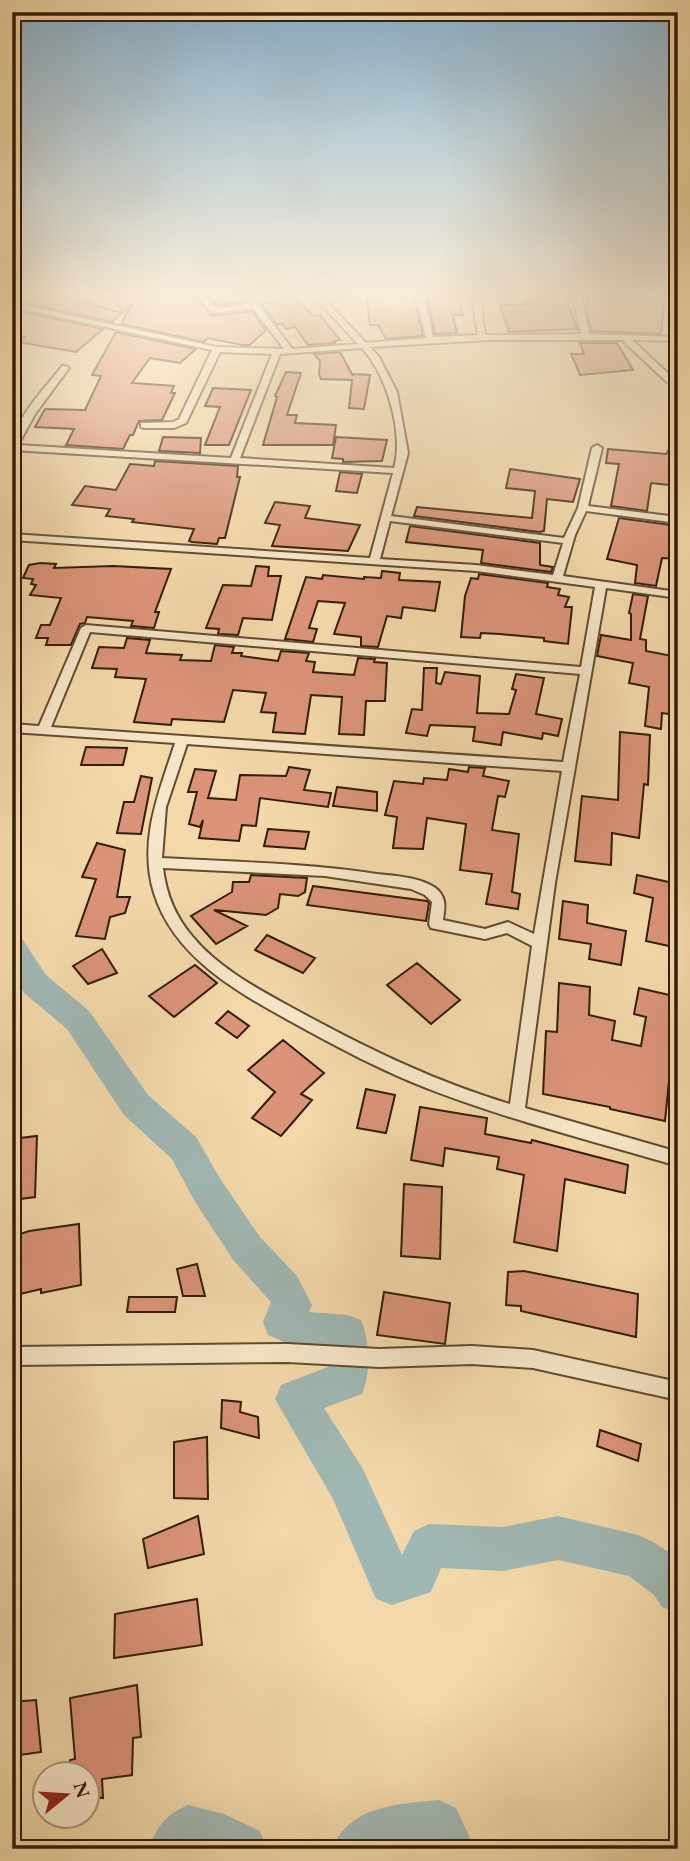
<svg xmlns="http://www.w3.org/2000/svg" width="690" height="1861" font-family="'EB Garamond',serif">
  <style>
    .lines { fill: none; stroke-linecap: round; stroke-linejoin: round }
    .river { fill: #a0b8b4; fill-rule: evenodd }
    .building { fill: #db947a; stroke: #321c08; stroke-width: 2 }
    .street-casing { stroke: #624b30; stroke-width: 4 }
    .street { fill: #f7e6c8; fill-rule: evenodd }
  </style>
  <rect width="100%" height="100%" fill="#f3d9aa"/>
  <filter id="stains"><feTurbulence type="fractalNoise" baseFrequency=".00286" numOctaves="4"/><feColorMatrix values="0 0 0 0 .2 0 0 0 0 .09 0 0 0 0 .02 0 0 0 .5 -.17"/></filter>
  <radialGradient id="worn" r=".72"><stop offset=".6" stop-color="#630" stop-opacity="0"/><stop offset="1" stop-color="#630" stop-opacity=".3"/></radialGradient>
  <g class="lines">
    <path class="river" d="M12,936L23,940L46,975L89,1011L148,1095L196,1137L221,1180L260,1237L297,1276L312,1305L309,1312L347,1315L361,1320C370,1342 371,1372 362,1394L324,1408L363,1469L402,1555L414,1531L429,1524L503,1527L558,1516L638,1535L653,1542L678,1558V1613L662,1607L654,1595L629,1576L558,1560L503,1571L441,1568L431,1592L392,1605L376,1599L333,1499L275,1399L281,1385L328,1367V1351L300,1349L268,1335L263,1322L271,1302L234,1261L195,1202L172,1159L124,1115L67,1029L24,993L12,974Z
      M439,1800L456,1808L475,1849H332C350,1805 398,1804 439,1800Z
      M188,1805L224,1814L260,1831L267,1849H148C158,1826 165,1815 188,1805Z"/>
  </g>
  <path class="building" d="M36,296H63L122,313L112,322L25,303Z
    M111,296H241L245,302L216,305L207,296L198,301L213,316L252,311L266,330L250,345H242L208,338L204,342L121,324L132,305L123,313Z
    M366,296H414L423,336L386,339L378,325H370Z
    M427,296L458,297L463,315H453L457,333L435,334Z
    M525,296H566L577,329L509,332L500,305H528Z
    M588,296H665L661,334L591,331L586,307Z
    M293,298L314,316L320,315L340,340L334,341L335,343L308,345L295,327L286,329L282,323L277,325L262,304Z
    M15,310L103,329L76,352L18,342L25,337L12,334V312Z
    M116,332L196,349L180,363L150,358L132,383L174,386L171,393H175L162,420L139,421L133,435H130L123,449L66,445L74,429L35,427L45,409L85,410L101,376L92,375Z
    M580,343H617L633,370L580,375L571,354H584Z
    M340,352L353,376V374L370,375L364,409L349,408L352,380L321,379L319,374L320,361L314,354Z
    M286,372L301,373L287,415H297L295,423L336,425L333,445H263L277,397L275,396Z
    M213,388L251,390L229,445H205L220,407L205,406Z
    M678,436V486L651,483L647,511L611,506L619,464L606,463L608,449L666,454Z
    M163,437L201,438L200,453L159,451Z
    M336,437L387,440L382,461L343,462V459L332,458Z
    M155,461L238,466L237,477H240L225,538H219L217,544L192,542L189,541L194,529L132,522L134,519L106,516L110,509L72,505L85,486L116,490L130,464L154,466Z
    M510,469L580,479L573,502L547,499L544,531L539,532L414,516L417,507L532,518L535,491L506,488Z
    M340,472L362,474L357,493L336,491Z
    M275,502L310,506L305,518L360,525L348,551L272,546L280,525L265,523Z
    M619,518L678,526V559L662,558L656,586L635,583L637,565L607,559Z
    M410,526L540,543V565L553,567L551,572L481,563L483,550L406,542Z
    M40,563L56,564L54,568L113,566L171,569L155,612H159L154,628L131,626L133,621L87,617L85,623L80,624L71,645H46L48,638H36L41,625H50L61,598L30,595L36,585L31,584L33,579L23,578L29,565Z
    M256,566L269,567L268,576H281L272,620L243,618L238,635L218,634L219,629L206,628L223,585L251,586Z
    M382,571L400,573L399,580L440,582L435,611L403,607L401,618L387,616L378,647L361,646V637L334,634L345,603L318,601L309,628L317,629L313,642L285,639L306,577L322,579L323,575L364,579V577L381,578Z
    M479,574L548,583L547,587L560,589L558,595L569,597L565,607H572L568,644L544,641V638L500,634L481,633L480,638L461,637L465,596L471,578L478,579Z
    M633,594L648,596L640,639L646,640V651L678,657V715L662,713L661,729L645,726L649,687L629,683L633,663L597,656L601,635L631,640V614L629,613Z
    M127,638L150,640L146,653L182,655L180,660L211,661L215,645L234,647L232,653H242L241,656L278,661L281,651L309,653L306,661L315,662L313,672L354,675L358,658L375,659L374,662L387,663L385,701H366L364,735L339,734L342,697L311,695L305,734L273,732L276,713L261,712L266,693L233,690L224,722L172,719L171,725L134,722L146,679L115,677L117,669L92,668L99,647L124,648Z
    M424,668H437L436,683L441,684L445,672L480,676L477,713L509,714L516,690L512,689L516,674L544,678L536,714L562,719L558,736L543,733L542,739L503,732L501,745L473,741L475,727L430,725L427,736L406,733L412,709L422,710Z
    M620,732L650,735L648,785L644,784L639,838L612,833L611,865L575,861L582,796L618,800Z
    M86,747L127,748L123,765H81Z
    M289,767L310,770L304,790L331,793L328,807L260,798L256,826L242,825L239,841L199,838L203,820L200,827L189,824L197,792H188L195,769L216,771L208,798L236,800L240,775L286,776Z
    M469,767L485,768L483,776L509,781L505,797L498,796L492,830L519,834L512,892L520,894L518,909L486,904L492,874L460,870L466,824L427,818L423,849L393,848L397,817L385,815L394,781L423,784L424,778L447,780L449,769L468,772Z
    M141,776L152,778L141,834L117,833L124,802H134Z
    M337,787L377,792V811L333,806Z
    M268,829L309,832L305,849L264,846Z
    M97,843L125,850L117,897H130L125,913L110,917L105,939L76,936L96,879L82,877Z
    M251,875L307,878L305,892L298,896L280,894L278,908L266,915L214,910L247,926L216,944L191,916L232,892L233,882H249Z
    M637,875L678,884L674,910L678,911V948L646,941L653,898L634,893Z
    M313,886L427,901L429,903L426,921L307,905Z
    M563,901L588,905L587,923L626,931L621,965L589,959L591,944L559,939Z
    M267,935L315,958L303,973L255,950Z
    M102,949L117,973L88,984L73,966Z
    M417,963L460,1000L431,1024L387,985Z
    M195,965L217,983L174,1017L149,996Z
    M559,983L590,987L589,1015L615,1021L612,1040L641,1046L646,1017L634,1014L639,988L678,997V1083L669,1081L665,1121L610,1109V1107L543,1094L546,1031L557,1032Z
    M228,1011L249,1026L237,1038L216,1023Z
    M283,1040L324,1073L301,1094L312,1100L281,1136L252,1118L275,1092L248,1070Z
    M366,1089L395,1095L386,1133L357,1128Z
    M420,1107L487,1118L485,1134L531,1143L532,1140L628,1165L625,1193L565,1179L557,1251L514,1242L524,1175L497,1169L499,1157L445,1148L443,1166L411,1160Z
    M37,1136L35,1197L12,1200V1139Z
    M404,1184L442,1187L440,1259L401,1256Z
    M79,1224L81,1285L41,1293V1289L12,1296V1237L29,1231Z
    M197,1264L205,1296H183L177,1269Z
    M524,1271L638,1294L636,1337L521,1311V1306L506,1305L508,1272Z
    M384,1292L450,1303L445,1344L377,1335Z
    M129,1297H177L175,1312H127Z
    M222,1400L241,1402L240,1412L258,1417L259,1438L221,1428Z
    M600,1430L641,1444L638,1461L597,1446Z
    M207,1437L208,1499L174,1498V1442Z
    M198,1516L204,1554L148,1568L143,1539Z
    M197,1599L202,1645L114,1658L115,1614Z
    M137,1685L141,1737L133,1738L132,1775L102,1779L103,1798L88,1796V1774H71L70,1760L75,1759L70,1698Z
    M36,1700L41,1752L12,1756V1702Z"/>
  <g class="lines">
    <defs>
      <path id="street" d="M244,296H252L292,349L358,344L313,296H321L366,343L426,338L416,296H424L433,337L478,335L472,296H480L485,335L581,334L573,296H581L589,334L678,337V341L632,340L673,378L678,380V385L667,382L622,340H489L370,347L379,357L397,392L408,453L391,516L564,538L578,508L592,448L597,445L602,448L588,506L678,517V523L586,511L575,535L563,576L678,592V598L606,588L555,883L525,1108L678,1152V1166C596,1142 513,1121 434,1091C384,1072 337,1047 290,1021C236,991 174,957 154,893C138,840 159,793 175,743L12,732V724L39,726L81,628L86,625L581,667L595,587L476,571L12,540V534L370,558L393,473L12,450C12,420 45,389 62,366H65L69,368L35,414L18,445L231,458L272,354L220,352L186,423L174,428H144L141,427V423L173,422L179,419L212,350L12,307V303L217,347L284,349L253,308L213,313L201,301L208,299L215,308L250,304ZM362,348C387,375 404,433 394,468L240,458L280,354ZM390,521L563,543L553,575L476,565L380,559ZM90,632L580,674L563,762L51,727ZM187,744L562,771L534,934L508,922L485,929L443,920C445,907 447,896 434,887C418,877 395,876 377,874C306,863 234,862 162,858L166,807ZM163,868L325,876L411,889L425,895L432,902L429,924L431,928L485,939L507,933L532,946L510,1104C436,1082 368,1049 300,1012C262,991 220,970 192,936C175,916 166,894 163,868Z
        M669,296H677L678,312L674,310Z
        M288,1344L379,1349L472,1346L533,1350L678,1382V1400L533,1368L472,1364L379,1367L288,1362L12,1365V1347Z"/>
    </defs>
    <use href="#street" class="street-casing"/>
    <use href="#street" class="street"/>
  </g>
  <linearGradient id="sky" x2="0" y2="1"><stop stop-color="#8bb6d3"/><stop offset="0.53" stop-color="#faeed9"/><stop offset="1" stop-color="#faeed9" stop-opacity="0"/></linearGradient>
  <rect width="690" height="556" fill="url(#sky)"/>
  <rect width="690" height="1861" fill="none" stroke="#f3d9aa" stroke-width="42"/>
  <rect x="14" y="14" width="662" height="1833" fill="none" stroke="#321c08" stroke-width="3.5"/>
  <rect x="21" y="21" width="648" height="1819" fill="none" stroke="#321c08" stroke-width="2"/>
  <g transform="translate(66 1795) rotate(72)"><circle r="33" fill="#f7e6c8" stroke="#a8957b" stroke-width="2"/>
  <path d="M0-5L12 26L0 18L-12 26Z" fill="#8f2418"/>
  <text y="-10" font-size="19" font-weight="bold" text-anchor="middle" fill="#321c08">N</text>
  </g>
  <rect width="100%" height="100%" filter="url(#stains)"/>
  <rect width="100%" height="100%" fill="url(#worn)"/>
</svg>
